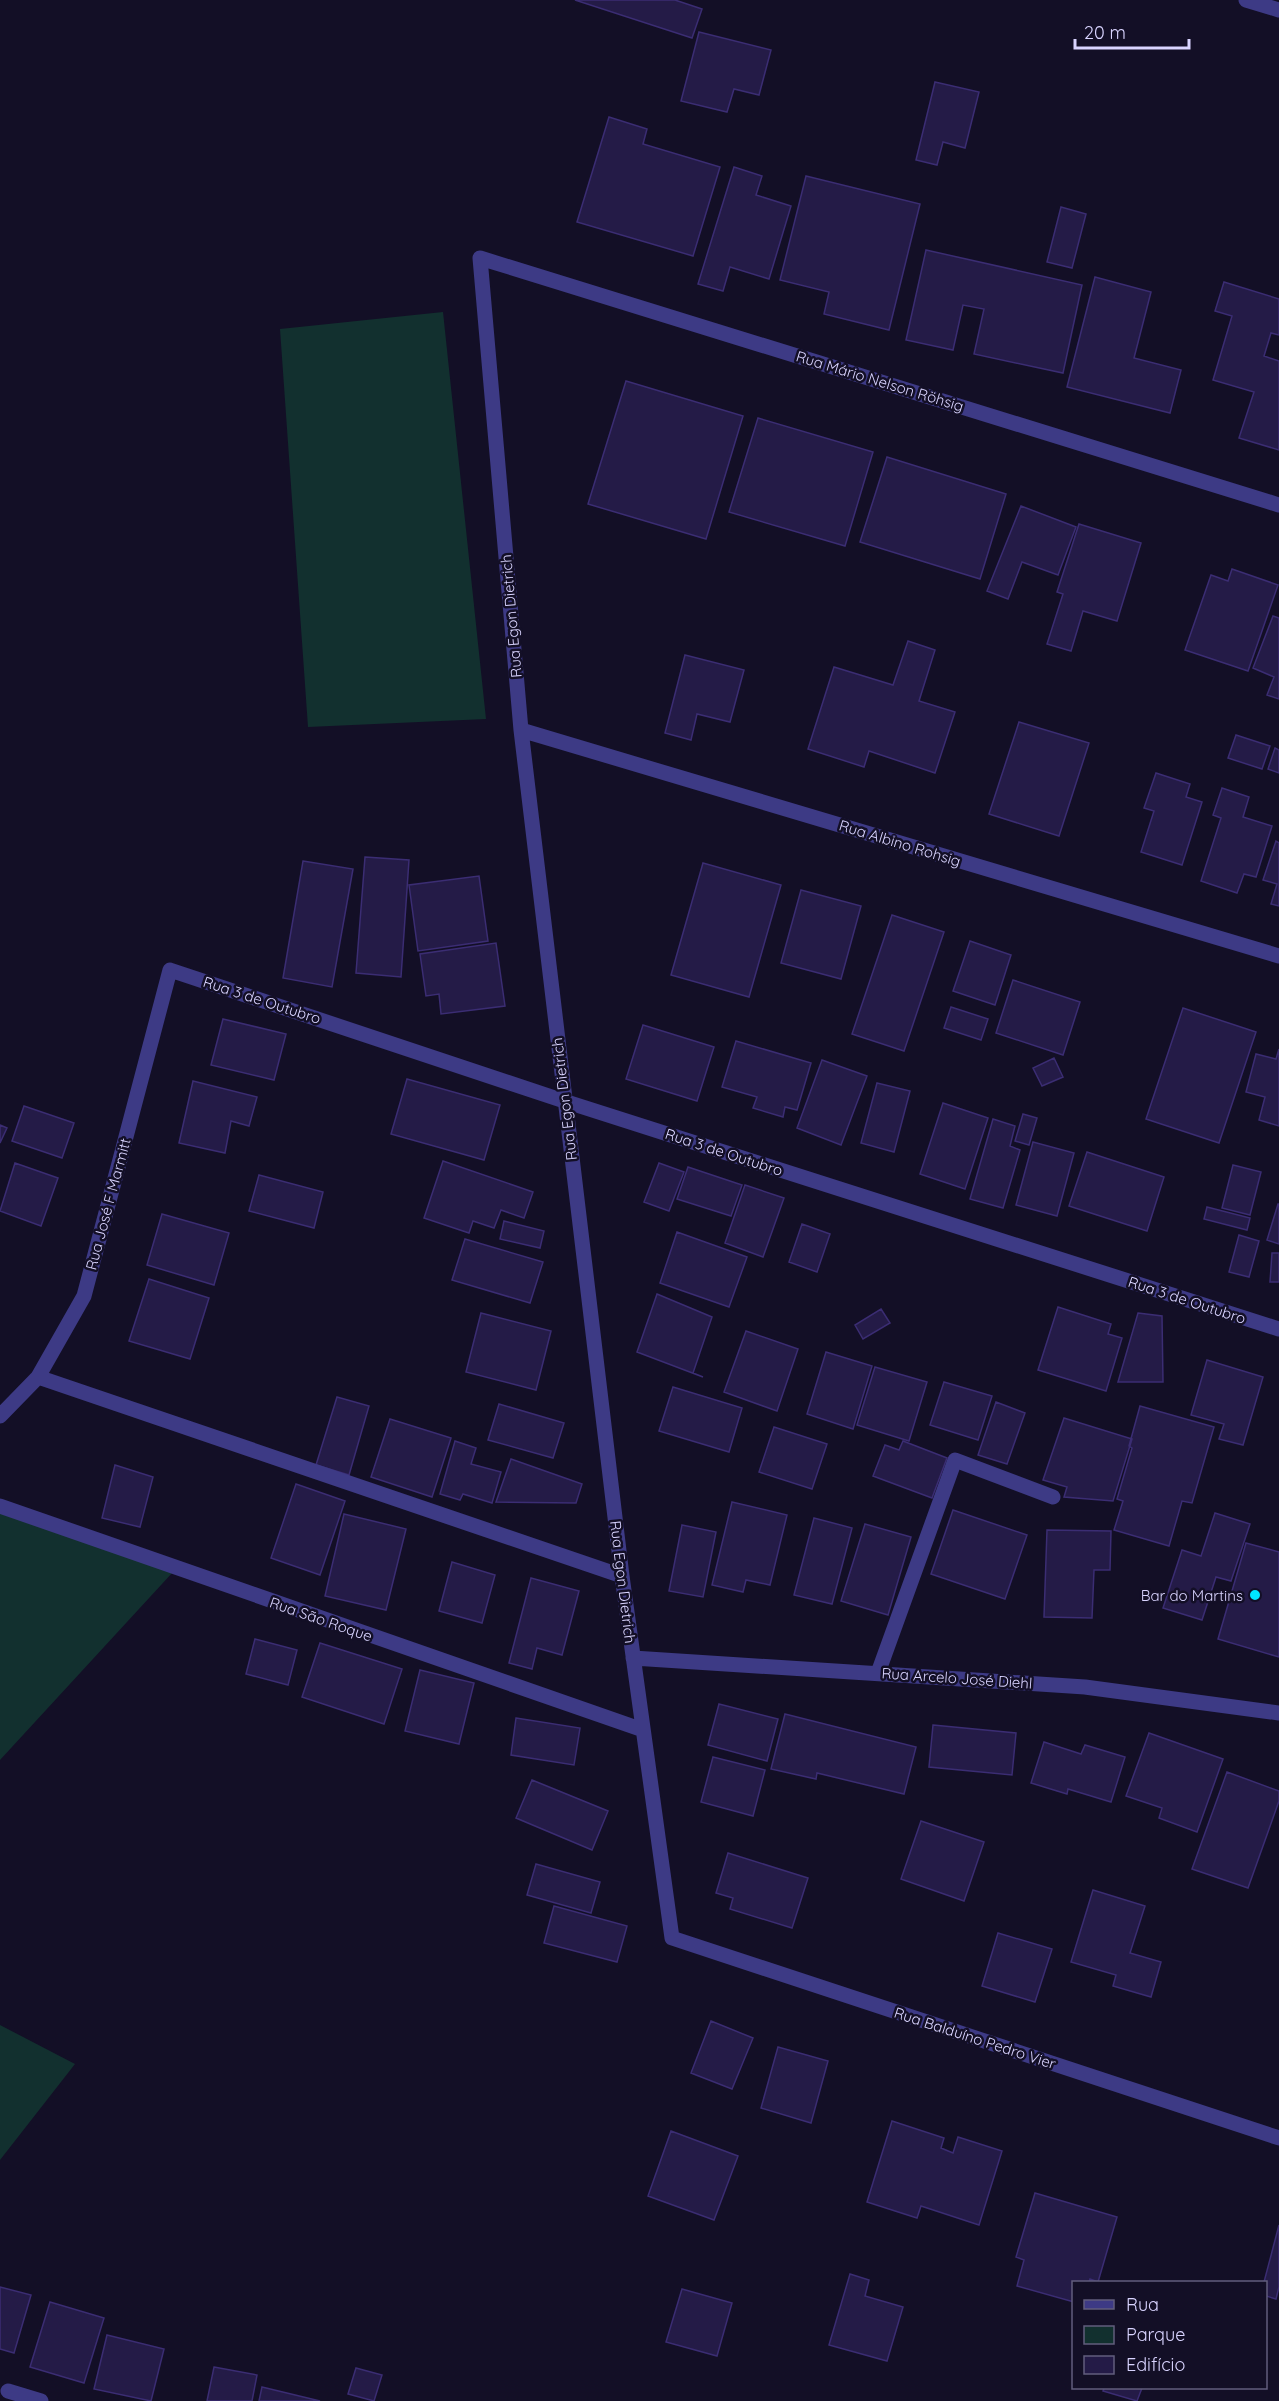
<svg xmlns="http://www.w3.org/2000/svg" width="1279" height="2401" font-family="Quicksand,sans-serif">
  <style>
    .green { fill: #12302f }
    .building { fill: #241b47; stroke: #3b2d73; stroke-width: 1.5 }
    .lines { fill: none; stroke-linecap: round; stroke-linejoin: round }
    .minor { stroke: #3d3a85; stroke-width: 15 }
    .poi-dot { fill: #00e5ff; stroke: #130f26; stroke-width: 2 }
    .labels { text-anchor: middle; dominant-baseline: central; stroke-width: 5; stroke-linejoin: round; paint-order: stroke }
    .street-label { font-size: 15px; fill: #d9d4ff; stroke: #130f26 }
    .poi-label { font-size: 15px; fill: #d9d4ff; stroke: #130f26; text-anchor: end }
  </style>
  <rect width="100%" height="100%" fill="#130f26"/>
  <path class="green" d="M443,312L486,719L308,727L280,329Z
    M0,1512L173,1572L0,1760Z
    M0,2025L75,2064L0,2160Z"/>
  <path class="building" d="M575,0H675L702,9L692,38Z
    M699,32L771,50L759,95L734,89L727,112L681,101Z
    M935,82L979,92L965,148L943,142L937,165L916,160Z
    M609,117L647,129L643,144L720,167L693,256L577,222Z
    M734,167L762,176L756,195L791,206L769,279L730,267L723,291L698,284Z
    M806,176L920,204L889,330L824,314L829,292L780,280Z
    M1061,207L1086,214L1072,268L1047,262Z
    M926,250L1082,285L1063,373L974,354L984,309L963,305L953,350L906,340Z
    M1095,277L1151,292L1134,358L1181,370L1170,413L1067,387Z
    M1224,282L1279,299V335L1271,333L1264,356L1279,361V450L1239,438L1254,392L1213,380L1232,316L1215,311Z
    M626,381L743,416L706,539L588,504Z
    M758,418L873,452L845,546L729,512Z
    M887,457L1006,494L980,579L860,542Z
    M1021,506L1076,527L1058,575L1022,562L1008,599L987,591Z
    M1079,524L1141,543L1117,621L1083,611L1071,651L1047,644L1063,594L1057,592Z
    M1232,569L1278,585L1248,671L1185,650L1211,575L1228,581Z
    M1273,616L1279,618V699L1267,695L1274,677L1253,668Z
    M908,641L935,650L919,701L955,712L935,773L869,751L864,767L808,749L834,667L893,685Z
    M685,655L744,670L730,722L697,714L691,740L665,733Z
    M1019,722L1089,743L1059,836L989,814Z
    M1236,735L1270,746L1262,769L1228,758Z
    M1275,748L1279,750V773L1268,769Z
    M1156,773L1190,784L1186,797L1202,802L1182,865L1141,852L1154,811L1144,808Z
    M1222,788L1249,797L1243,817L1272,826L1256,877L1244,874L1237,893L1201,881L1221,818L1213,815Z
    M1276,841L1279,843V906L1271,904L1277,884L1263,880Z
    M365,857L409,860L401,977L356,973Z
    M303,861L353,869L332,987L283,978Z
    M703,863L781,885L749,997L671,975Z
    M479,876L488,941L418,951L409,885Z
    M801,890L861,906L841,979L781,963Z
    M892,915L944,932L904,1051L852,1034Z
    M970,941L1011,955L995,1005L953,991Z
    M496,943L505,1006L441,1014L439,994L426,996L420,954Z
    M1013,980L1080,1002L1063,1055L996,1033Z
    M951,1007L988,1019L981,1040L944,1028Z
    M1183,1008L1256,1032L1219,1143L1146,1119Z
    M223,1019L286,1034L274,1080L211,1065Z
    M643,1025L714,1047L697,1101L626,1079Z
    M736,1041L811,1063L797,1110L785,1107L783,1117L753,1108L757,1097L722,1087Z
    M1279,1049V1126L1259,1120L1265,1097L1246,1092L1256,1054L1276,1059Z
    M1054,1058L1063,1077L1042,1086L1033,1068Z
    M822,1060L867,1076L841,1145L797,1128Z
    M407,1079L500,1105L484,1160L391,1134Z
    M193,1081L257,1097L249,1126L231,1121L225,1153L179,1143Z
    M877,1083L910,1091L894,1152L861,1143Z
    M943,1103L988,1118L965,1189L920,1174Z
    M24,1106L74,1123L62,1158L12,1141Z
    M1023,1114L1037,1118L1029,1145L1015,1141Z
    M993,1119L1015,1126L1010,1146L1020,1150L1003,1208L970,1199Z
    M0,1125L7,1128L0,1143Z
    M1033,1142L1074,1153L1057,1216L1016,1205Z
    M1087,1152L1164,1177L1147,1231L1069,1206Z
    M443,1161L533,1192L524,1218L501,1210L494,1228L473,1221L469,1233L424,1218Z
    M15,1163L58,1178L41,1226L0,1211Z
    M659,1163L684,1172L669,1211L644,1202Z
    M1233,1165L1261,1172L1250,1215L1222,1208Z
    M688,1167L742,1185L731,1216L677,1199Z
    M259,1175L323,1192L314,1228L249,1211Z
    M745,1185L784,1198L763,1257L725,1243Z
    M1278,1204H1279V1244L1267,1240Z
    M1207,1207L1250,1218L1247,1230L1204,1219Z
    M162,1214L229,1233L214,1285L147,1265Z
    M504,1221L544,1231L540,1248L500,1239Z
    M802,1224L830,1234L817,1272L789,1262Z
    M677,1232L747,1257L729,1307L660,1283Z
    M1239,1235L1259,1241L1249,1277L1229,1272Z
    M465,1239L543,1262L530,1303L452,1280Z
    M1272,1253H1279V1282H1270Z
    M149,1279L209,1298L190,1359L129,1341Z
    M657,1294L712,1317L693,1373L703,1377L637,1352Z
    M1058,1307L1111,1324L1108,1334L1122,1338L1106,1391L1038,1370Z
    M881,1309L890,1323L863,1339L855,1325Z
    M481,1313L551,1331L536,1390L466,1372Z
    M1138,1313L1162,1316L1163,1382H1118Z
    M746,1331L798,1349L777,1411L724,1392Z
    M826,1352L872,1366L853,1429L807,1414Z
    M1207,1360L1263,1377L1243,1445L1219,1439L1224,1424L1191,1415Z
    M875,1367L927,1382L909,1441L857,1425Z
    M944,1382L992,1396L978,1440L930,1425Z
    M673,1387L742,1408L729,1452L659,1431Z
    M337,1397L369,1406L349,1475L316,1465Z
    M996,1402L1025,1413L1007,1464L978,1455Z
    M499,1404L564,1423L553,1458L488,1440Z
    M1140,1406L1214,1427L1192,1503L1182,1501L1169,1546L1114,1530L1123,1501L1117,1499L1132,1448L1129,1446Z
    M1064,1418L1132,1439L1113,1501L1064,1497L1067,1487L1043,1480Z
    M390,1419L451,1438L432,1497L371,1477Z
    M774,1427L827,1444L812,1489L759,1472Z
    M455,1441L476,1448L471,1464L501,1472L492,1503L463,1494L460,1500L440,1494Z
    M903,1441L947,1458L932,1498L873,1476L885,1445L899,1450Z
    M511,1459L582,1484L576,1503L496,1502Z
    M115,1465L153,1477L140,1527L102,1518Z
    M296,1484L345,1501L320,1575L271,1558Z
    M732,1502L787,1515L770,1585L746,1580L743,1592L712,1585Z
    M953,1510L1027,1535L1005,1599L931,1574Z
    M1215,1513L1250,1524L1231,1581L1216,1577L1202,1620L1163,1608L1182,1550L1201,1556Z
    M344,1514L406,1529L386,1610L325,1596Z
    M814,1518L852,1528L832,1604L794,1595Z
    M865,1524L911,1537L888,1615L841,1601Z
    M682,1525L716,1532L703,1597L669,1591Z
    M1047,1530L1111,1531L1110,1570H1094L1092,1618L1044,1617Z
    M1246,1543L1279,1552V1657L1218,1639Z
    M452,1562L495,1575L482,1623L439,1611Z
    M531,1578L579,1591L562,1655L537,1648L532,1669L509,1663Z
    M255,1639L297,1650L288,1685L246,1674Z
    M320,1643L402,1669L384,1724L302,1697Z
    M420,1670L474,1683L459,1744L405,1731Z
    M719,1704L778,1719L767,1761L708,1745Z
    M785,1714L916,1747L904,1794L817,1773L816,1779L771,1769Z
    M516,1718L580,1728L574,1765L511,1755Z
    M933,1725L1016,1733L1012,1775L929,1767Z
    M1149,1733L1223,1759L1197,1832L1159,1818L1162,1808L1126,1796Z
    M1044,1742L1081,1754L1085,1745L1125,1757L1111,1802L1068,1789L1067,1794L1031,1783Z
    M713,1757L765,1770L753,1816L701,1802Z
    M1227,1772L1279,1791V1801L1248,1888L1192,1869Z
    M532,1780L608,1811L592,1850L516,1818Z
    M921,1821L984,1842L964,1901L901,1879Z
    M728,1853L808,1878L792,1928L730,1909L733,1898L716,1893Z
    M536,1864L600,1882L591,1913L527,1895Z
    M1093,1890L1145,1906L1130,1953L1161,1962L1151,1997L1113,1986L1116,1975L1071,1962Z
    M554,1906L627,1926L617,1962L544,1943Z
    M998,1933L1052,1949L1035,2002L982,1986Z
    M711,2021L753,2038L732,2089L691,2073Z
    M778,2047L828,2061L811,2123L761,2108Z
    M892,2121L944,2138L941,2148L953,2153L958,2137L1002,2151L979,2225L921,2206L917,2218L867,2202Z
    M671,2131L738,2156L714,2220L648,2196Z
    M1035,2193L1117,2217L1098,2282L1090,2279L1089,2282H1074V2302L1017,2286L1024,2260L1016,2257Z
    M1279,2225V2287L1276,2299L1266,2296L1264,2282Z
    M850,2274L869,2280L865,2296L903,2307L887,2361L829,2345Z
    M0,2287L31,2295L14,2353L0,2349Z
    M682,2289L732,2303L717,2356L666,2342Z
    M50,2302L104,2318L84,2383L30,2367Z
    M107,2335L164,2349L151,2401L94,2389Z
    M214,2367L257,2375L252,2401H207Z
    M356,2368L382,2375L374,2401L348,2394Z
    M262,2387L320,2401H259Z
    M1104,2388H1142L1137,2401L1103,2391Z"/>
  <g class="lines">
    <path class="minor" d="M1246,0L1279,10
      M1279,505L480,258L521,730L622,1576L672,1938L1279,2138
      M521,730L1279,956
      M38,1377L622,1576
      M0,1416L38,1377L84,1296L170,970L564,1101L1279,1329
      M0,1506L643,1730
      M633,1658L1085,1687L1279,1713
      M878,1673L955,1460L1053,1497
      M8,2391L41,2401"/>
  </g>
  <circle class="poi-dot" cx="1255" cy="1595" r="6"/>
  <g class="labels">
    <g class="street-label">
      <text transform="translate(880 381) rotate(17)">Rua Mário Nelson Röhsig</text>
      <text transform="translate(511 616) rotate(-95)">Rua Egon Dietrich</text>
      <text transform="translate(900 843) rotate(17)">Rua Albino Rohsig</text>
      <text transform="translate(262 1000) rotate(18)">Rua 3 de Outubro</text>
      <text transform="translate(564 1099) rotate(-97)">Rua Egon Dietrich</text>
      <text transform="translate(724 1152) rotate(18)">Rua 3 de Outubro</text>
      <text transform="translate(108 1204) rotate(-75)">Rua José F Marmitt</text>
      <text transform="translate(1187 1300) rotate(18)">Rua 3 de Outubro</text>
      <text transform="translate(623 1582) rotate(83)">Rua Egon Dietrich</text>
      <text transform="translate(321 1619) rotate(19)">Rua São Roque</text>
      <text transform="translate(957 1678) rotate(4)">Rua Arcelo José Diehl</text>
      <text transform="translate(975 2038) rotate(18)">Rua Balduíno Pedro Vier</text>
    </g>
    <g class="poi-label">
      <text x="1243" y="1595">Bar do Martins</text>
    </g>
  </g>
  <rect x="1072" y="2281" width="195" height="108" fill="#130f26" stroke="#625e7d" stroke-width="1.5"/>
  <rect x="1084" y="2300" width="30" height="9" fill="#3d3a85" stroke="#625e7d" stroke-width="1.5"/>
  <text x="1126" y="2311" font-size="18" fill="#d9d4ff">Rua</text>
  <rect x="1084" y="2326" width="30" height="18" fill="#12302f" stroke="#625e7d" stroke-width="1.5"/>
  <text x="1126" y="2341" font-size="18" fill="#d9d4ff">Parque</text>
  <rect x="1084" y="2356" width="30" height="18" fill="#241b47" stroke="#625e7d" stroke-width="1.5"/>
  <text x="1126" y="2371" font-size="18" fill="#d9d4ff">Edifício</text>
  <path d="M1075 39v9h114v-9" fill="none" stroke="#d9d4ff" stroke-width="3"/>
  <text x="1084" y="39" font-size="18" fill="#d9d4ff" stroke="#130f26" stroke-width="4.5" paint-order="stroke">20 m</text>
</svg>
